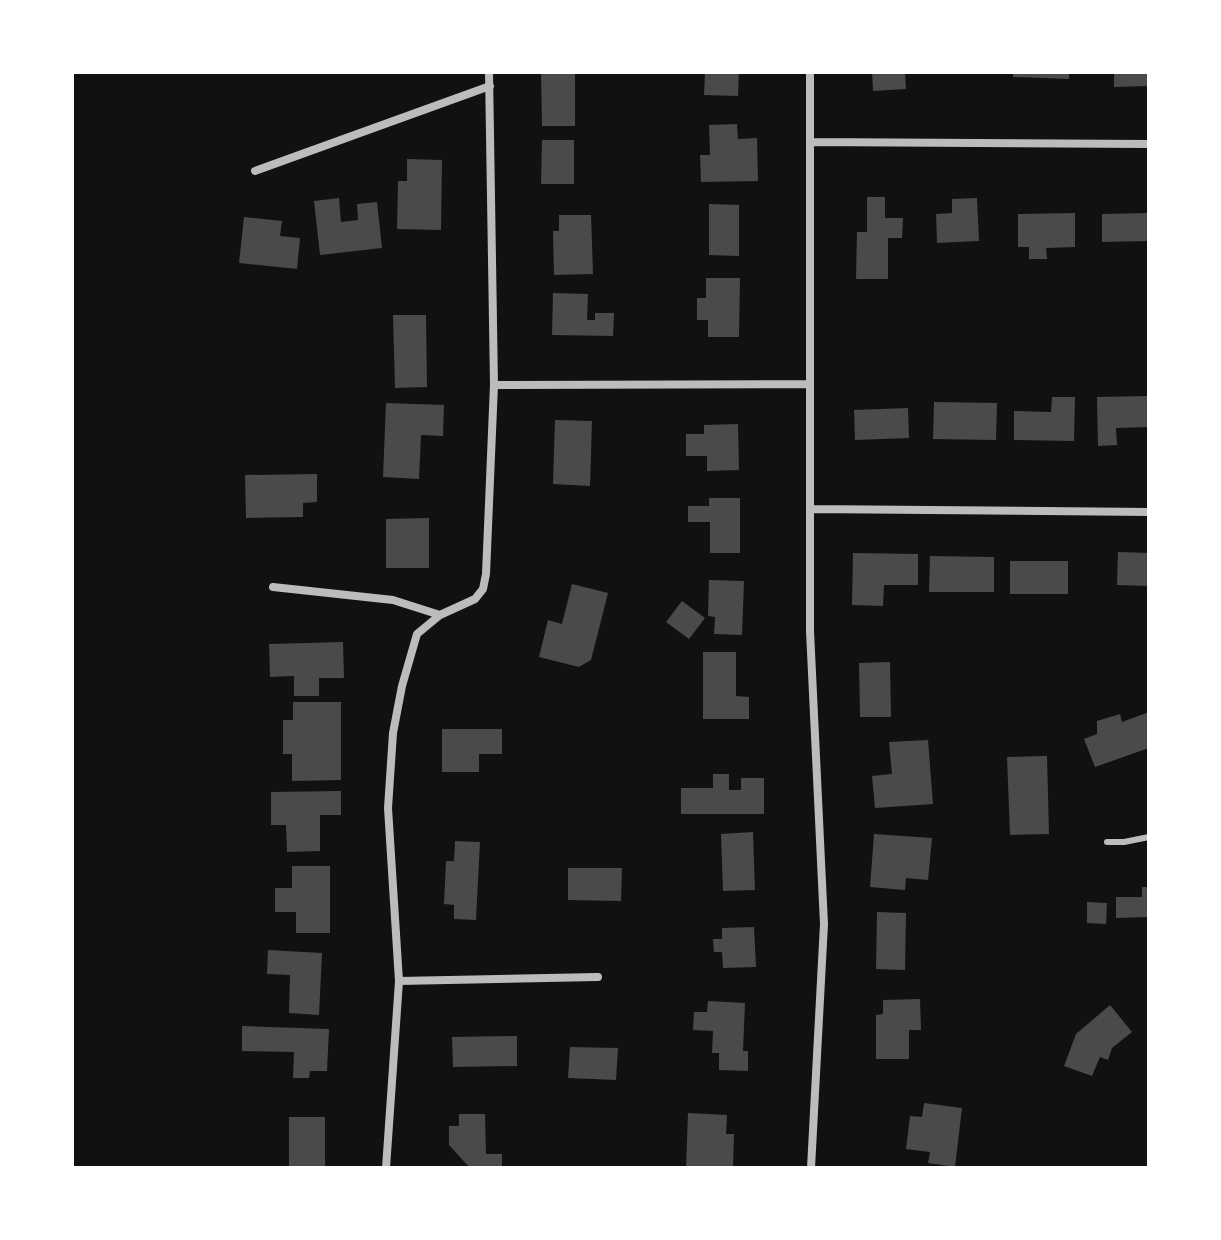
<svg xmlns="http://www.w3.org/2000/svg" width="1221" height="1240" font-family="Mulish,sans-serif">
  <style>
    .building { fill: #4a4a4a }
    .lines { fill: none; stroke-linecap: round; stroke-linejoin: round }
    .service { stroke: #bcbcbc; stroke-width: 6 }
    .minor { stroke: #bcbcbc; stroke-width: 8 }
  </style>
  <rect width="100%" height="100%" fill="#111"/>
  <path class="building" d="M541,72H575V126H542Z
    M705,72H739L738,96L704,95Z
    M872,72H905L906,89L873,91Z
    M1013,72H1069V79L1013,77Z
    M1114,72H1149V86L1114,87Z
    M737,124L738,139L757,138L758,181L701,182L700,155H710L709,125Z
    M542,140H574V184H541Z
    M407,159L442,160L441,230L397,229L398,181H407Z
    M867,197H885V218H903L902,238H888V279H856L857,232H867Z
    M339,198L341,222L358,220L357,204L377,202L382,248L320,255L314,201Z
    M977,198L979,241L937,243L936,214L952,213V199Z
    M709,204L739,205V256L709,255Z
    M1075,213V247L1046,248L1047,259H1029V247H1018V214Z
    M1149,213V241L1102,242V214Z
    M559,215H591L593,274L554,275L553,231H559Z
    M244,217L282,221L280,236L300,238L297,269L239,263Z
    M706,278H740L739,337H708V320H697V298H706Z
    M553,293L588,294L587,320H595V313H614L613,336L552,335Z
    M393,315H426L427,387L395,388Z
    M1149,396V427L1116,428L1117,445L1098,446L1097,397Z
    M1052,397H1075L1074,441L1014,440V411L1051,412Z
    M934,402L997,403L996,440L933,439Z
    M386,403L444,405L443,436L421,435L419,479L383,477Z
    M908,408L909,438L855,440L854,410Z
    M555,420L592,421L590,486L553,484Z
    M738,424L739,470L707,471V456H686V434H704V425Z
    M317,474V502L303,503V517L246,518L245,475Z
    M709,498H740V553H710V522H688V506H709Z
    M429,518V568H386V519Z
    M1118,552L1149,553V586L1117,585Z
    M853,553L918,554V585H884L883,606L852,605Z
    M930,556L994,557V592H929Z
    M1010,561H1068V594H1010Z
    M709,580L744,581L742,635L714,634L715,617L708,616Z
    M572,584L608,593L591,660L579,667L539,657L548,620L562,624Z
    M682,601L705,618L689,639L666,622Z
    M343,642L344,678H319V696H294V676L270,677L269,644Z
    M703,652H736V696L749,697V719H703Z
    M890,662L891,717H860L859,663Z
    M293,702H341V780L292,781V754H283V720H293Z
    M1149,712V748L1095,767L1084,739L1097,734V721L1120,714L1122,722Z
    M442,729H502V754H479V772H442Z
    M928,740L933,804L875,808L872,776L892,774L889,742Z
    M1047,756L1049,834L1010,835L1007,757Z
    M713,774H729V790H741V778H764V814H681V788H713Z
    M341,791V815H320V851L287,852L286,825H271V792Z
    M753,832L755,890L723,891L721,834Z
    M874,834L932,838L928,880L906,878L905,890L870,887Z
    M455,841L480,842L476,920L454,919V905L444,904L446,861H454Z
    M292,866H330V933H296V912H275V888H292Z
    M568,868H622L621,901L568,900Z
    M1142,887H1149V917L1116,918V897H1142Z
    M1087,902L1107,903L1106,924L1087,923Z
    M877,912L906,913L905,970L876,969Z
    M754,927L756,967L723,968L722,952H714L713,939H722V928Z
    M268,950L322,953L319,1015L289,1013L290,975L267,974Z
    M920,999L921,1030H909V1059H876V1015L883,1014V1000Z
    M708,1001L745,1003L743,1051H748V1071L719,1070V1053H712L713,1031L693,1030L694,1012H707Z
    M1110,1005L1132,1032L1112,1048L1108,1060L1100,1057L1092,1076L1064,1066L1076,1034Z
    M242,1026L329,1029L327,1071H310L309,1078H293L294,1052L242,1051Z
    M517,1036V1066L453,1067L452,1037Z
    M570,1047L618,1048L616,1080L568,1078Z
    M924,1103L962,1108L955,1167L928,1163L930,1152L906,1149L910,1116L922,1117Z
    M688,1113L727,1115L726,1134H734L733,1168H686Z
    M459,1114H485L486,1154H502V1168H470L449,1145V1126H459Z
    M289,1117H325V1168H289Z"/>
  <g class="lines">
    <path class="service" d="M1107,842H1124L1149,837"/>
    <path class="minor" d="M810,72V631L824,924L811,1168
      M810,142L1149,144
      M255,171L490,86
      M494,385L808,384
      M810,509L1149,512
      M273,587L393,600L440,615
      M399,981L598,977
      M386,1168L399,981L388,808L393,733L402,686L417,634L440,615L475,599L483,589L486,574L494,385L489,72"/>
  </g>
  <rect width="1221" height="1240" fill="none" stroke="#ffffff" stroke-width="148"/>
</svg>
